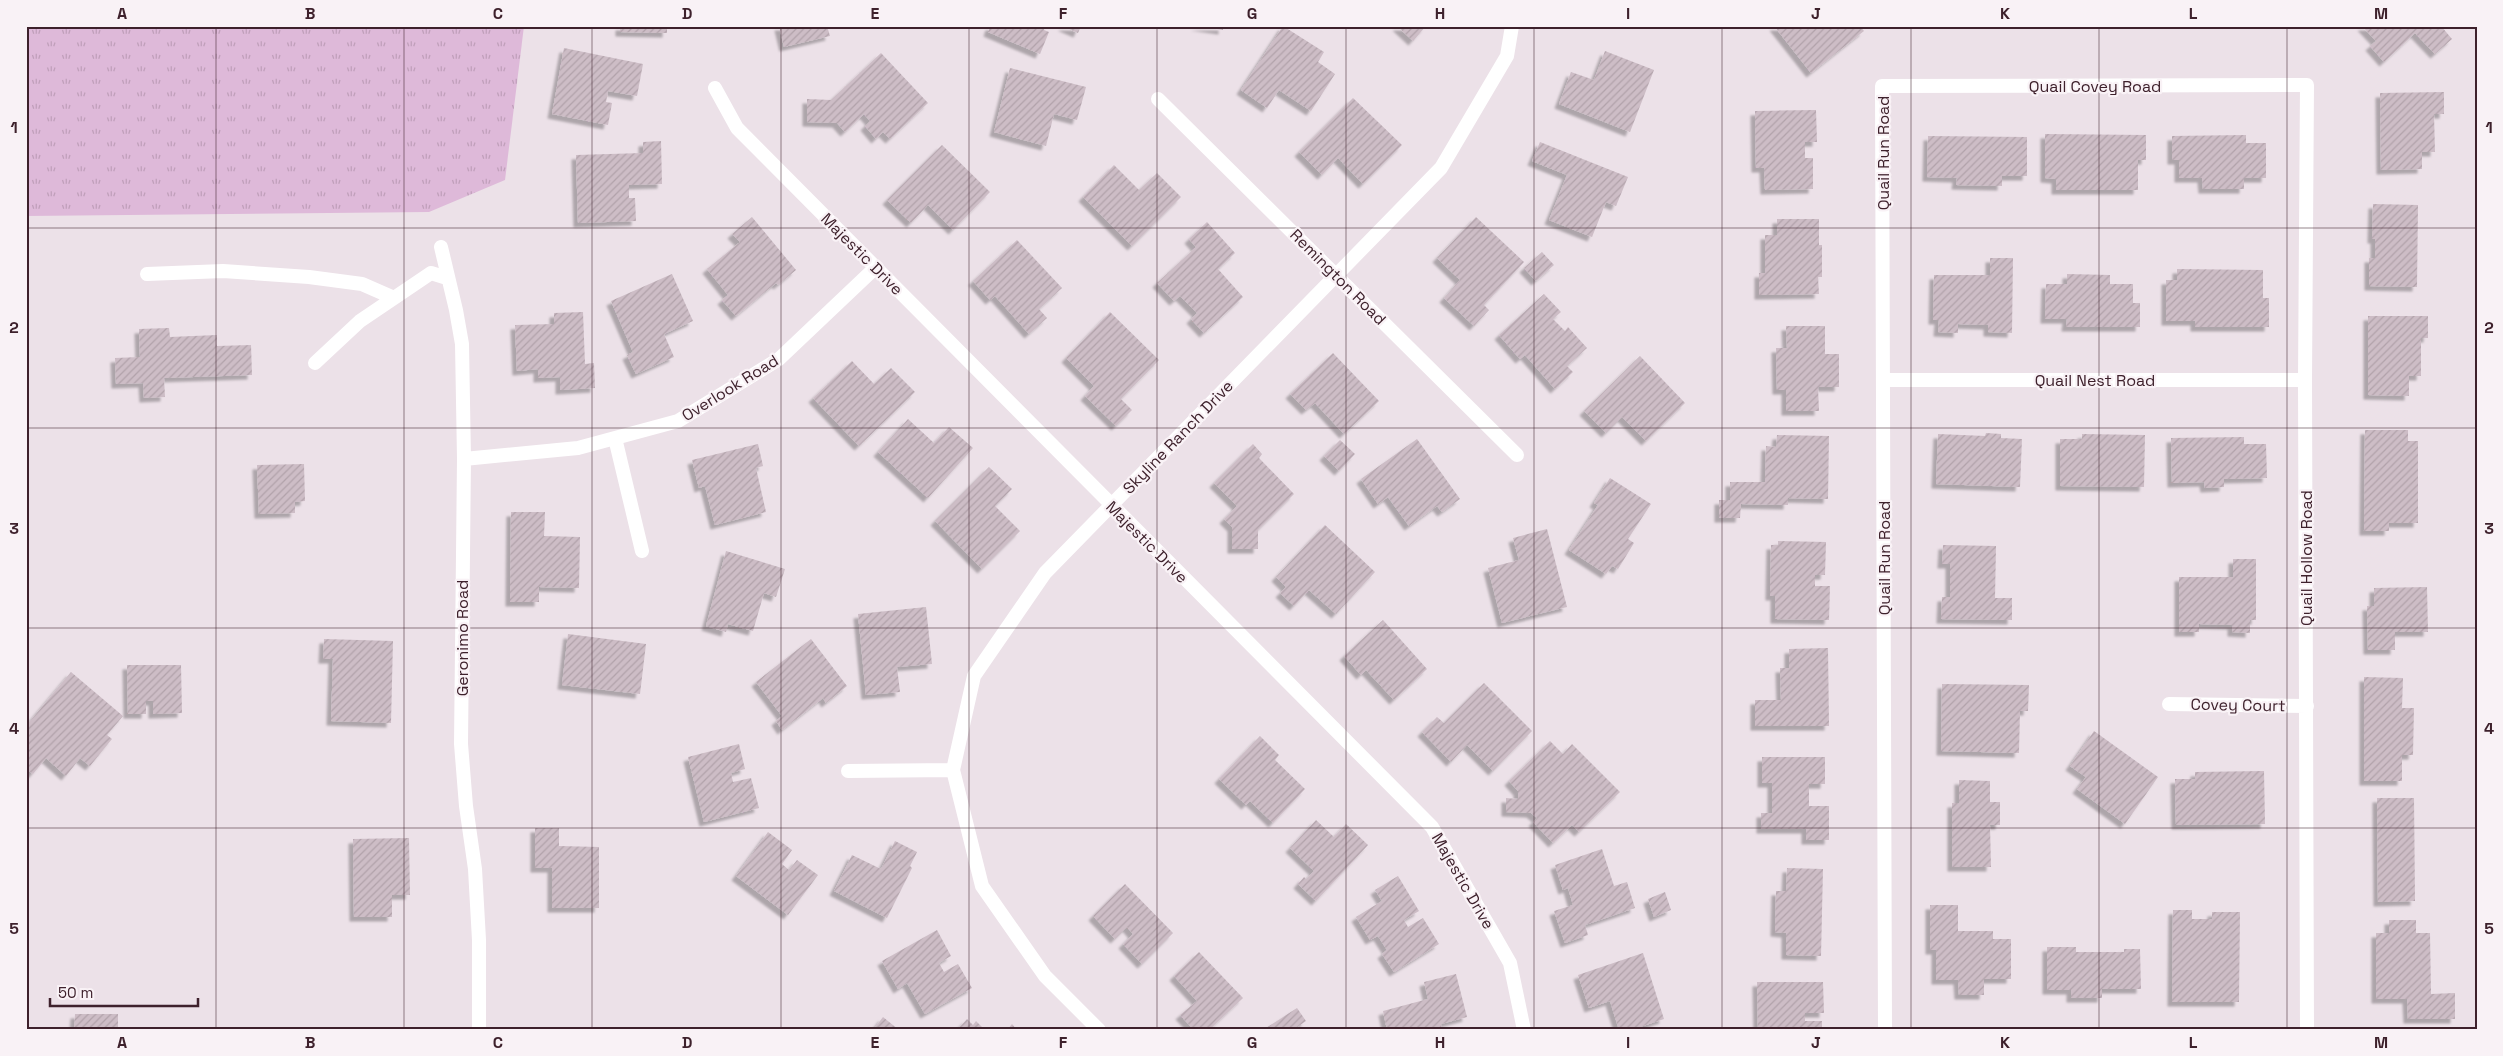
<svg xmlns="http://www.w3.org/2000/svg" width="2503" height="1056" font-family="'Space Grotesk',sans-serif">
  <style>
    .grass { fill: url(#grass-tufts) }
    .building { fill: url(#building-hatch); filter: url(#shadow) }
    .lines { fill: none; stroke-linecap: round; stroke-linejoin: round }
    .minor { stroke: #fff; stroke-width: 14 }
    .grid { fill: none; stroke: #3e212c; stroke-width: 1; stroke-opacity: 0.55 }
    .labels { text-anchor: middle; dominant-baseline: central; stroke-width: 4.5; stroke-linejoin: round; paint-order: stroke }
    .street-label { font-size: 16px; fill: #3e212c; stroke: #f9f2f6 }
    .neatline { fill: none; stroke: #3e212c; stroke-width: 2 }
    .grid-label { font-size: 16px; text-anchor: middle; font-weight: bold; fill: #3e212c }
  </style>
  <defs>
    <pattern id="grass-tufts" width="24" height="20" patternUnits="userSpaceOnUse" patternTransform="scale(1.25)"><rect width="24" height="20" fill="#deb9d9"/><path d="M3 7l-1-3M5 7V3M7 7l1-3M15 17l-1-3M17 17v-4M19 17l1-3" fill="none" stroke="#c09fba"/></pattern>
    <pattern id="building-hatch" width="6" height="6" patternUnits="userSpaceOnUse" patternTransform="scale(1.25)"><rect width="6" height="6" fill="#cdbdc6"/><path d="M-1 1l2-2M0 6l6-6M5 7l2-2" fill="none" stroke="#b1a2aa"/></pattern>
    <filter id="shadow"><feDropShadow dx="-4.5" dy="4.5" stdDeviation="1" flood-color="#0004"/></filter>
  </defs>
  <rect width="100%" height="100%" fill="#ece1e8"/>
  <path class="grass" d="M26,26H524L505,180L429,212L26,216Z"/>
  <path class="building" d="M620,26H667V33L620,32Z
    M779,26H827L830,36L784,47Z
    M990,26H1045L1044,30L1049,32L1040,54L988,32Z
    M1062,26H1081L1078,33Z
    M1195,26H1223V30Z
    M1283,26L1324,52L1318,62L1335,74L1311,111L1279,90L1267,108L1241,90Z
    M1397,26H1426L1413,41Z
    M1774,26H1860L1864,31L1811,73Z
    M2362,26H2441L2452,39L2435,54L2415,33L2384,62L2370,46L2376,41Z
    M564,48L643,64L637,96L608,91L606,102L612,103L608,125L552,114Z
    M1605,51L1654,70L1630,132L1559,104L1571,72L1594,80Z
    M881,53L928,103L890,139L883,132L876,139L865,126L870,121L864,114L845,132L837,123L807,122V99L831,100Z
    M1010,68L1086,87L1077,120L1054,114L1046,146L994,132Z
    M2444,92V114H2434L2435,152H2422V169L2381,170L2380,93Z
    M1353,98L1402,145L1363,184L1338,158L1322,175L1299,152Z
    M1816,110L1817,142H1805V158H1813V189L1765,190L1764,168H1756L1755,111Z
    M2045,134L2146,135V160H2138V190H2056V179L2045,178Z
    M2246,135V143H2266V178H2244V189H2203L2202,178H2179V160H2172V136Z
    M1928,136L2027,137V176H2002V186L1956,185L1957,178L1927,177Z
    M661,141L662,184L629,185V198H635L636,221L578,223L576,155L643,153V142Z
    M1540,142L1628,177L1616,206L1606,202L1592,237L1549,220L1567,175L1532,161Z
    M942,145L990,192L953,230L928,205L911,223L887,200Z
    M1114,165L1139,190L1157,173L1181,197L1132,246L1083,197Z
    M2373,204L2418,205L2417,287L2369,286V258H2375V239H2372Z
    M752,217L796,270L778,285L776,283L736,316L722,300L728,295L707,269L740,242L732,234Z
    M1476,217L1524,262L1484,305L1489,310L1474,326L1444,298L1460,280L1437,258Z
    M1777,219H1819V245H1822V277H1818L1819,294L1759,295V273H1765V235H1777Z
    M1207,222L1235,253L1218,269L1243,297L1204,333L1191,319L1197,313L1180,296L1174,301L1157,283L1196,247L1189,239Z
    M1017,240L1062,288L1039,309L1047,318L1029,334L995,296L990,300L973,281Z
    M1542,252L1554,265L1536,281L1524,268Z
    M1990,258H2013L2012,333L1988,332V325L1958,324V333L1938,332L1939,320H1933L1934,275H1990Z
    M2177,269L2263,270V298H2269V327H2195V321H2166V280H2177Z
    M672,274L693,321L664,334L674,357L636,374L627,355L633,352L611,301Z
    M2067,274L2110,275V284H2133V303H2140V327H2066L2067,319H2045L2046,284H2067Z
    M1544,294L1561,312L1553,319L1565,331L1568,327L1587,348L1567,366L1573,372L1555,389L1525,355L1520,359L1499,335Z
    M583,312L585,364L594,363L595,388L560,390V377L538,378V369L517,371L515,325L554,324V313Z
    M1110,312L1159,360L1121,399L1132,410L1116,426L1085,396L1094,386L1066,358Z
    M2368,316H2428V338H2421V376H2409V396L2368,395Z
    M1786,326H1825V354H1839V387H1818L1819,411H1786V390H1777L1776,348H1787Z
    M169,328L170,337L217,335V346L251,345L252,375L164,378L165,397L144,398L143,383L116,384L115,358L140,357L139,329Z
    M1333,353L1379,401L1344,434L1315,403L1306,410L1290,394Z
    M1640,356L1685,403L1646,441L1622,417L1606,433L1584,411Z
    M852,361L874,384L891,368L915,392L859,446L813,398Z
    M908,419L934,443L949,427L973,448L928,498L878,452Z
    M2365,430H2408V441H2418V523H2389V531H2364Z
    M1986,433L2001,434V438L2022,439L2020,487L1936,484L1938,434L1985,436Z
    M2082,434L2145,435L2144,487L2060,486V439H2082Z
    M1777,435L1829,436L1828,499L1788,498V505L1741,504L1740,518H1719V500H1730V482H1765L1766,446L1776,447Z
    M2244,437V444H2266L2267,478L2224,479V487L2205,488L2204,482L2172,483L2171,438Z
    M1417,439L1460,499L1442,512L1437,506L1409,526L1388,497L1378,504L1361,479Z
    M1340,440L1355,454L1339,471L1324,456Z
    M758,444L763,466L756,468L766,512L715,525L705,486L699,488L692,460Z
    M1253,444L1262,454L1259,458L1294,494L1258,530V549H1232V527L1224,519L1237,506L1214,483Z
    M304,464L305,501L295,502V513L259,514L257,465Z
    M989,467L1012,489L995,506L1020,531L982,569L935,521Z
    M1610,478L1651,504L1628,539L1634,543L1618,569L1612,566L1606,574L1569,550L1598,505L1594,503Z
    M511,512H545L544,536L580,537L579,588L539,587V602H510Z
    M1325,525L1375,572L1336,614L1309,590L1294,606L1280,593L1286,587L1276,577Z
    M1547,529L1567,607L1502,623L1488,568L1519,560L1513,538Z
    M1778,541L1826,542L1825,575H1815V586H1830L1829,620L1775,619V596H1770L1771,545H1778Z
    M1943,545L1996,546L1995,598H2012V620L1941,619L1942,597H1950V564H1942Z
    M726,551L785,569L776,597L764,593L753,631L728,624L726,632L706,626Z
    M2233,559H2256V620H2250V633L2232,632V625L2199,624V632H2179V577H2233Z
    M2427,587L2428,632H2395V650H2368L2367,606H2374V588Z
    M926,607L932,664L897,667L900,692L866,695L858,614Z
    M1383,620L1427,669L1394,700L1366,670L1361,675L1344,656Z
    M568,634L646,644L640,694L562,685Z
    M324,639L393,641L391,723L331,721L333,659H323Z
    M811,639L847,686L826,703L823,698L782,730L776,721L782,716L756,682Z
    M1828,648L1829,726H1755V700H1781L1780,668H1789V649Z
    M127,665H181L182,713L153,714V701H146V714H128Z
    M71,672L123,716L107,735L112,739L90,766L80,758L66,776L46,758L33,774L26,769V726Z
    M2364,677L2403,678L2402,708H2414L2413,755H2402V781H2364Z
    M1484,683L1532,731L1493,771L1467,745L1451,762L1422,732L1437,717L1444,723Z
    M1942,684L2029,685L2028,711H2020L2019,753L1941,751Z
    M2094,731L2158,777L2125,824L2077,789L2086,777L2070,766Z
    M1260,736L1279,755L1275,760L1305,789L1273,823L1250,801L1246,805L1219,779Z
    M1550,741L1563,754L1572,744L1620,792L1579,832L1572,825L1553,843L1533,822L1537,818L1531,813L1506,812V798L1518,799V791L1509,781Z
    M739,744L745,769L731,773L733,782L751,778L759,808L704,822L688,757Z
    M1762,757H1825V784H1809V806H1829V840H1806V829H1761V813H1772V783H1762Z
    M2264,771L2265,824L2176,825L2175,779H2195V772Z
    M1959,780L1990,781V802H2000V825H1990L1991,867H1952V803H1959Z
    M2377,798H2414L2415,901L2378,902Z
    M1316,820L1334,837L1346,824L1368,845L1316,901L1298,884L1304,877L1306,879L1314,871L1290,848Z
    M535,828H559V846L599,847V908H552V868H535Z
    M768,832L792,850L782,864L789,870L797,860L818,875L788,915L736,876Z
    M409,838L410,895H392V917H354L353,839Z
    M895,841L917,852L910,866L912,868L887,918L834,891L852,855L881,869Z
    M1602,849L1614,886L1627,882L1635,908L1585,925L1588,935L1565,943L1554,911L1573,905L1568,888L1563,890L1555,865Z
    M1787,868L1823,869L1821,956L1786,955V933L1775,932L1776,891H1786Z
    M1398,876L1419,911L1404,920L1408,927L1423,918L1439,944L1394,972L1382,954L1387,950L1378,936L1370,940L1356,917L1382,901L1375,890Z
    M1125,884L1173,933L1142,964L1123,944L1133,934L1127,927L1115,939L1093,916Z
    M1665,892L1671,910L1654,917L1648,899Z
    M1930,905H1958V931H1993V939H2011V979H1984V995H1959L1958,980H1936V950H1930Z
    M2173,910H2192V919H2212V912H2240L2239,1002H2172Z
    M2389,920H2416V933H2430L2431,994L2455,993V1019H2408L2407,999H2376V933H2389Z
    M937,930L951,956L939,963L944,972L958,964L972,988L925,1014L907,983L898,989L882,961Z
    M2047,947H2076V952H2124V949H2140L2141,989H2102V998H2071V990H2047Z
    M1199,952L1243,998L1209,1030H1194L1180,1015L1197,1001L1174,976Z
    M1643,953L1664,1019L1631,1030H1619L1610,1001L1589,1008L1578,975Z
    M1456,974L1467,1017L1441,1024L1442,1030H1387L1383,1011L1428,999L1424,982Z
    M1757,982H1823L1824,1013H1805V1021H1822V1030H1758Z
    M1297,1008L1306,1021L1293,1030H1267L1266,1028Z
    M75,1014H118V1030H74Z
    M883,1017L899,1030H873Z
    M967,1019L973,1025L976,1021L985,1030H957Z
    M1012,1024L1017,1030H1007Z"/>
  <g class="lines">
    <path class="minor" d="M715,88L737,128L1432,827L1510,963L1524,1030
      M1158,99L1517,455
      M441,247L456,310L462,344L464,459L461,744L466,806L475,869L479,940V1030
      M147,274L223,271L309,277L362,284L394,298
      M315,363L360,321L431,273L447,278
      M1884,380H2305
      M615,438L642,551
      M464,459L578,448L678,421L779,359L875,268
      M2169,704L2307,706
      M848,771L953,770
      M1099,1030L1045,976L982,886L953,770L974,676L1045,573L1441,168L1507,56L1512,26
      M1885,1030L1882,86L2307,85L2305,380L2307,1030"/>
  </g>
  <path class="grid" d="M216,26V1030M404,26V1030M592,26V1030M781,26V1030M969,26V1030M1157,26V1030M1346,26V1030M1534,26V1030M1722,26V1030M1911,26V1030M2099,26V1030M2287,26V1030M26,228H2477M26,428H2477M26,628H2477M26,828H2477"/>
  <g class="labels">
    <g class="street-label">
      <text x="2095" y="86">Quail Covey Road</text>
      <text transform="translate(1883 153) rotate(-90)">Quail Run Road</text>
      <text transform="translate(862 254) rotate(45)">Majestic Drive</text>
      <text transform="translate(1338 277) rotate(45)">Remington Road</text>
      <text x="2095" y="380">Quail Nest Road</text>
      <text transform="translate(730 388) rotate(-32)">Overlook Road</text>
      <text transform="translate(1178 437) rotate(-46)">Skyline Ranch Drive</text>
      <text transform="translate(1147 542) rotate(45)">Majestic Drive</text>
      <text transform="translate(1884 558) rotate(-90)">Quail Run Road</text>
      <text transform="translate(2306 558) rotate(-90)">Quail Hollow Road</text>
      <text transform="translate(462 638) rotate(-90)">Geronimo Road</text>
      <text transform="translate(2238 705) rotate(1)">Covey Court</text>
      <text transform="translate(1463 881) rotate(60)">Majestic Drive</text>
    </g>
  </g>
  <rect width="2503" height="1056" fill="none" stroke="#f9f2f6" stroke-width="55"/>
  <path d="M50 998v8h148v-8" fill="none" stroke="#3e212c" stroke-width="2.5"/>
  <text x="58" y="998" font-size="15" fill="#3e212c" stroke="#f9f2f6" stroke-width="4" paint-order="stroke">50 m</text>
  <rect x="28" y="28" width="2448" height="1000" class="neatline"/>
  <g class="grid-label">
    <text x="122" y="19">A</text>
    <text x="310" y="19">B</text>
    <text x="498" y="19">C</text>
    <text x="687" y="19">D</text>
    <text x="875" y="19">E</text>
    <text x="1063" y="19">F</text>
    <text x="1252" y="19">G</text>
    <text x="1440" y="19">H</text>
    <text x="1628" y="19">I</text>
    <text x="1816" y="19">J</text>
    <text x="2005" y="19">K</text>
    <text x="2193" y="19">L</text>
    <text x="2381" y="19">M</text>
    <text x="14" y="133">1</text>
    <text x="2489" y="133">1</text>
    <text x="14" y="333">2</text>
    <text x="2489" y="333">2</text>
    <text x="14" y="534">3</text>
    <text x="2489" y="534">3</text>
    <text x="14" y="734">4</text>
    <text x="2489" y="734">4</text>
    <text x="14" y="934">5</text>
    <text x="2489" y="934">5</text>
    <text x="122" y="1048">A</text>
    <text x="310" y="1048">B</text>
    <text x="498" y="1048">C</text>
    <text x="687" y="1048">D</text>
    <text x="875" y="1048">E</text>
    <text x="1063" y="1048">F</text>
    <text x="1252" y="1048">G</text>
    <text x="1440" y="1048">H</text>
    <text x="1628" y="1048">I</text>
    <text x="1816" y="1048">J</text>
    <text x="2005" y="1048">K</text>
    <text x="2193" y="1048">L</text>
    <text x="2381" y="1048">M</text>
  </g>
</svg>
